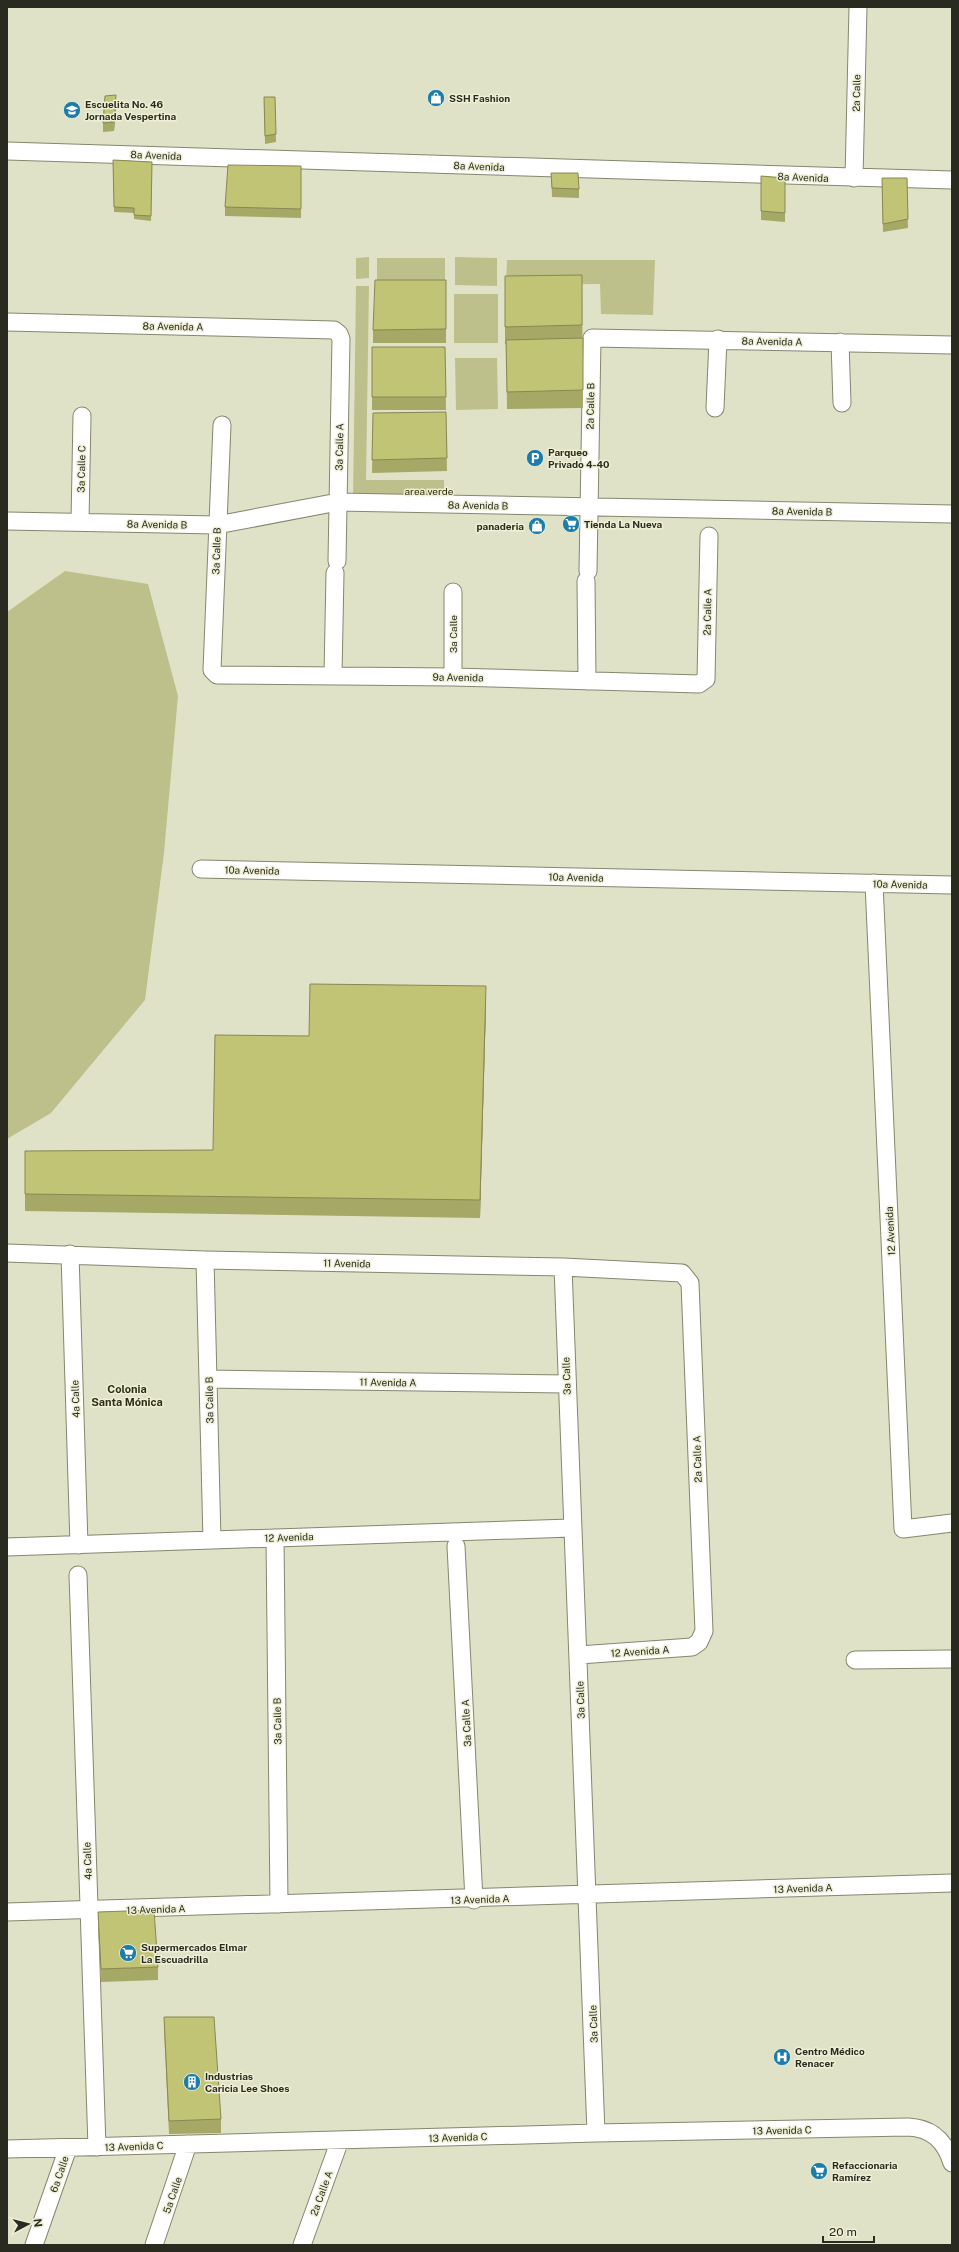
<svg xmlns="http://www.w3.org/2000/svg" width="959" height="2252" font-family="'Public Sans',sans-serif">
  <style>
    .green { fill: #bec08b }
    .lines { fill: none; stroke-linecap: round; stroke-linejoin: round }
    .street-casing { stroke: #85876d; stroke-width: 19 }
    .street { stroke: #fff; stroke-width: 17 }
    .wall { fill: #a6a865 }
    .shaded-wall { fill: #878852 }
    .building { fill: #c1c375; stroke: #878852 }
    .labels { text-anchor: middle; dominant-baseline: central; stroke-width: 3; stroke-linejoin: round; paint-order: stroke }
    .street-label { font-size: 10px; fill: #292a20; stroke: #eeefd4 }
    .poi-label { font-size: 10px; font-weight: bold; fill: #292a20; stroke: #eeefd4; text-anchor: start }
    .park-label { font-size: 10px; fill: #2b2b08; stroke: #eeefd4 }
    .neighbourhood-label { font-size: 11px; font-weight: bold; fill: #2d2e18; stroke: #eeefd4 }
  </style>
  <rect width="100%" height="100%" fill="#e0e2c7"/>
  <path class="green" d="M369,257V278L356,279V258Z
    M455,257L497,258V286L455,285Z
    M377,258H445V284L377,282Z
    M507,260H655L653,315L601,314L600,284L506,285Z
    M356,286H369L366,480H444V501H353Z
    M454,294H498V343H454Z
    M455,358H497L498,409L456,410Z
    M65,571L148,584L178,696L164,853L145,1000L51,1113L7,1139V612Z"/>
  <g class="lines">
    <defs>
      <path id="street" d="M7,151L952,180
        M854,178L858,7
        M7,322L334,330L339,334L341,339L337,561
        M840,342L842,403
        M715,408L718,339
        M222,425L212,670L217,675L453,677L699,684L706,679L709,536
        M7,521L217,525L338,502L952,514
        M80,522L82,416
        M588,571L592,338L952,345
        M586,581L587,681
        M333,675L335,573
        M453,677V592
        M201,869L952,885
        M874,883L903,1529L952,1523
        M7,1253L205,1260L563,1267L682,1273L690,1283L704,1631L699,1642L692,1647L579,1655
        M70,1254L79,1545
        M205,1260L212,1540
        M563,1267C572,1556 587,1844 596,2133
        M208,1379L567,1384
        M275,1538L279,1904
        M456,1546L474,1900
        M7,1547L571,1528
        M78,1575L97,2147
        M855,1660L952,1659
        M7,1912L952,1883
        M7,2149L596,2133L908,2127C932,2128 945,2141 952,2163
        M34,2245L68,2148
        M154,2245L188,2144
        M302,2245L340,2140"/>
    </defs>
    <use href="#street" class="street-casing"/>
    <use href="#street" class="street"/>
  </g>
  <path class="wall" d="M264,97L276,134V142L265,144Z
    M116,103L114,131L103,132V123Z
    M113,160L152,162L151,221L134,219V213L114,212Z
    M301,166V218L225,216V207Z
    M551,173L579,189V198L552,197Z
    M761,176L785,178V222L761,220Z
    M882,178H907L908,228L883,232Z
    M582,275L583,408L507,409L506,344H505V276Z
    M446,280V343H373V330Z
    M372,347H445L446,410H372Z
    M446,412L447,471L372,473L373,413Z
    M486,1004L480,1218L25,1211V1151L213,1150L309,1036Z
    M98,1912L158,1967V1980L101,1982L98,1925Z
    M164,2017L221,2119V2133L169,2134L164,2030Z"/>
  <path class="shaded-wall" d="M116,95V103L114,131V122Z
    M486,986V1004L480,1218V1200Z"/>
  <path class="building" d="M116,95L114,122L103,123L105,96Z
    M264,97H275L276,134L265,136Z
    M113,160L152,162L151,216L134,215V208L114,207Z
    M228,165L301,166V209L225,207Z
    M551,173H578L579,189L552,188Z
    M761,176L785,178V213L761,211Z
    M882,178H907L908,219L883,224Z
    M582,275V325L505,327V276Z
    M375,280H446V329L373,330Z
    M583,338V390L507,392L506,340Z
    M372,347H445L446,397H372Z
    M446,412L447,458L372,460L373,413Z
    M310,984L486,986L480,1200L25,1194V1151L213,1150L215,1035L309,1036Z
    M154,1910L158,1967L101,1969L98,1912Z
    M164,2017H214L221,2119L169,2121Z"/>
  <defs>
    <symbol id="shop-disc" viewBox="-11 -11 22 22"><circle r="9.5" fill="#1d7daa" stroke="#eeefd4"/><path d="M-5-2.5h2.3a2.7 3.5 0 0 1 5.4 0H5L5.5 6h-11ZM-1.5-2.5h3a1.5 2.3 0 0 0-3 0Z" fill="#fff"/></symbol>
    <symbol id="school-disc" viewBox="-11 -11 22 22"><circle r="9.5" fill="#1d7daa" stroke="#eeefd4"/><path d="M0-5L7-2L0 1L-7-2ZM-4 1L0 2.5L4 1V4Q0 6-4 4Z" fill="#fff"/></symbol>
    <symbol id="parking-disc" viewBox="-11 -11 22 22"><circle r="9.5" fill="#1d7daa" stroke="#eeefd4"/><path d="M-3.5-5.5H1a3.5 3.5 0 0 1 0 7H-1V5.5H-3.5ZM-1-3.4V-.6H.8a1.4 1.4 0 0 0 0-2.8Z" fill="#fff"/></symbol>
    <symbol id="supermarket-disc" viewBox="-11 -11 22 22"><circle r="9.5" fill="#1d7daa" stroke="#eeefd4"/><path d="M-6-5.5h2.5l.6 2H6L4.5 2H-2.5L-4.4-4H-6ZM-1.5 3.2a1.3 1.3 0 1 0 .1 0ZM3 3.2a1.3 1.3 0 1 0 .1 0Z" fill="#fff"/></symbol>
    <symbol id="hospital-disc" viewBox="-11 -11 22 22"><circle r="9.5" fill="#1d7daa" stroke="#eeefd4"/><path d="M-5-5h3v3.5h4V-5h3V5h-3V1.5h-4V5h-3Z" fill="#fff"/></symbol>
    <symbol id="building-disc" viewBox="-11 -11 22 22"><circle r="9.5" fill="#1d7daa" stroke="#eeefd4"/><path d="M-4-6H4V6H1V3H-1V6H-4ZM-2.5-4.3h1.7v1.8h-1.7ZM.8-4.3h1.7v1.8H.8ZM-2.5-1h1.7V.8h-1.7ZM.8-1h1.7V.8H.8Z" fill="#fff"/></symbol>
  </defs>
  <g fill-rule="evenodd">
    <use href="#shop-disc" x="426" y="88" width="20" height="20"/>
    <use href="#school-disc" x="62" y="100" width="20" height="20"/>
    <use href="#parking-disc" x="525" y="448" width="20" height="20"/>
    <use href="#supermarket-disc" x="561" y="514" width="20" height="20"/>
    <use href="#shop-disc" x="527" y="516" width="20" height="20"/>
    <use href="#supermarket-disc" x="118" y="1943" width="20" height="20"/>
    <use href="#hospital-disc" x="772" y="2047" width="20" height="20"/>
    <use href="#building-disc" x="182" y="2072" width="20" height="20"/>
    <use href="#supermarket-disc" x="809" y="2161" width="20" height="20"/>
  </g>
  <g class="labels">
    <g class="street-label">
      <text transform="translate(856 93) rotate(-89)">2a Calle</text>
      <text transform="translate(156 155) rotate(2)">8a Avenida</text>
      <text transform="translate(479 166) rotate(2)">8a Avenida</text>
      <text transform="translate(803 177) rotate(2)">8a Avenida</text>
      <text transform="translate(173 326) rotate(1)">8a Avenida A</text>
      <text transform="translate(772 341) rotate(1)">8a Avenida A</text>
      <text transform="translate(590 406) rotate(-89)">2a Calle B</text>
      <text transform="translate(339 447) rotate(-89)">3a Calle A</text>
      <text transform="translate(81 469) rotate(-89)">3a Calle C</text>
      <text transform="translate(478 505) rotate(1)">8a Avenida B</text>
      <text transform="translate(802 511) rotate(1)">8a Avenida B</text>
      <text transform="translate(157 524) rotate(1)">8a Avenida B</text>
      <text transform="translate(216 551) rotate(-88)">3a Calle B</text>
      <text transform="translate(707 612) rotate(-89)">2a Calle A</text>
      <text transform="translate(453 634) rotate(-90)">3a Calle</text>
      <text transform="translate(458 677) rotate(1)">9a Avenida</text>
      <text transform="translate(252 870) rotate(1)">10a Avenida</text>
      <text transform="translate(576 877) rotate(1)">10a Avenida</text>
      <text transform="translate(900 884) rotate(1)">10a Avenida</text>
      <text transform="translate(890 1231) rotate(-93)">12 Avenida</text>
      <text transform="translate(347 1263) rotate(1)">11 Avenida</text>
      <text transform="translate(566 1376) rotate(-92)">3a Calle</text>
      <text transform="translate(388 1382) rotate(1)">11 Avenida A</text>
      <text transform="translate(75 1399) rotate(-92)">4a Calle</text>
      <text transform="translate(209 1400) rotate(-91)">3a Calle B</text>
      <text transform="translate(697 1459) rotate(-92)">2a Calle A</text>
      <text transform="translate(289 1537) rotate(-2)">12 Avenida</text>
      <text transform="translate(640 1651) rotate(-4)">12 Avenida A</text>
      <text transform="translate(580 1700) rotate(-92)">3a Calle</text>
      <text transform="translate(277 1721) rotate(-91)">3a Calle B</text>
      <text transform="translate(466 1723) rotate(-93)">3a Calle A</text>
      <text transform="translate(87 1861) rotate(-92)">4a Calle</text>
      <text transform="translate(803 1888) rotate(-2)">13 Avenida A</text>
      <text transform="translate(480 1899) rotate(-2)">13 Avenida A</text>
      <text transform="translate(156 1909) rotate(-2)">13 Avenida A</text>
      <text transform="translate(593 2024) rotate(-92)">3a Calle</text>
      <text transform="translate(782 2130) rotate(-1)">13 Avenida C</text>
      <text transform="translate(458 2137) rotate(-2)">13 Avenida C</text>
      <text transform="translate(134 2146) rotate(-2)">13 Avenida C</text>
      <text transform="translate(59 2174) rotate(-71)">6a Calle</text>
      <text transform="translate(321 2193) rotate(-70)">2a Calle A</text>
      <text transform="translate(172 2195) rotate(-71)">5a Calle</text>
    </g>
    <g class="poi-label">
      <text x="449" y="98">SSH Fashion</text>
      <text x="85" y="104">Escuelita No. 46<tspan x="85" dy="12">Jornada Vespertina</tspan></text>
      <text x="548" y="452">Parqueo<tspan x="548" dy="12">Privado 4-40</tspan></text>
      <text x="584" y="524">Tienda La Nueva</text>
      <text x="524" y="526" text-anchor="end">panaderia</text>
      <text x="141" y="1947">Supermercados Elmar<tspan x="141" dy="12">La Escuadrilla</tspan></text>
      <text x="795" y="2051">Centro Médico<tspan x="795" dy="12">Renacer</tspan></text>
      <text x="205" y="2076">Industrias<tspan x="205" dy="12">Caricia Lee Shoes</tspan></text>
      <text x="832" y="2165">Refaccionaria<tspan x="832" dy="12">Ramírez</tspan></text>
    </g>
    <g class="park-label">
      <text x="429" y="491">area verde</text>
    </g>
    <g class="neighbourhood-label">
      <text x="127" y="1389">Colonia<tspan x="127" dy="13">Santa Mónica</tspan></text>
    </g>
  </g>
  <rect width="959" height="2252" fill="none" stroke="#292a20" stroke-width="16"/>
  <g transform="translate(28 2224) rotate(83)" stroke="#eeefd4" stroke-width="3" paint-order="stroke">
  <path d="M0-3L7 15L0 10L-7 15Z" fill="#292a20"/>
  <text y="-6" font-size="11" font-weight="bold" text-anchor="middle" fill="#292a20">N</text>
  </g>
  <path d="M823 2236v6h51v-6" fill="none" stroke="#292a20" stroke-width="2"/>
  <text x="829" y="2236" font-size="12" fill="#292a20" stroke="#eeefd4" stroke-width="3" paint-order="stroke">20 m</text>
</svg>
